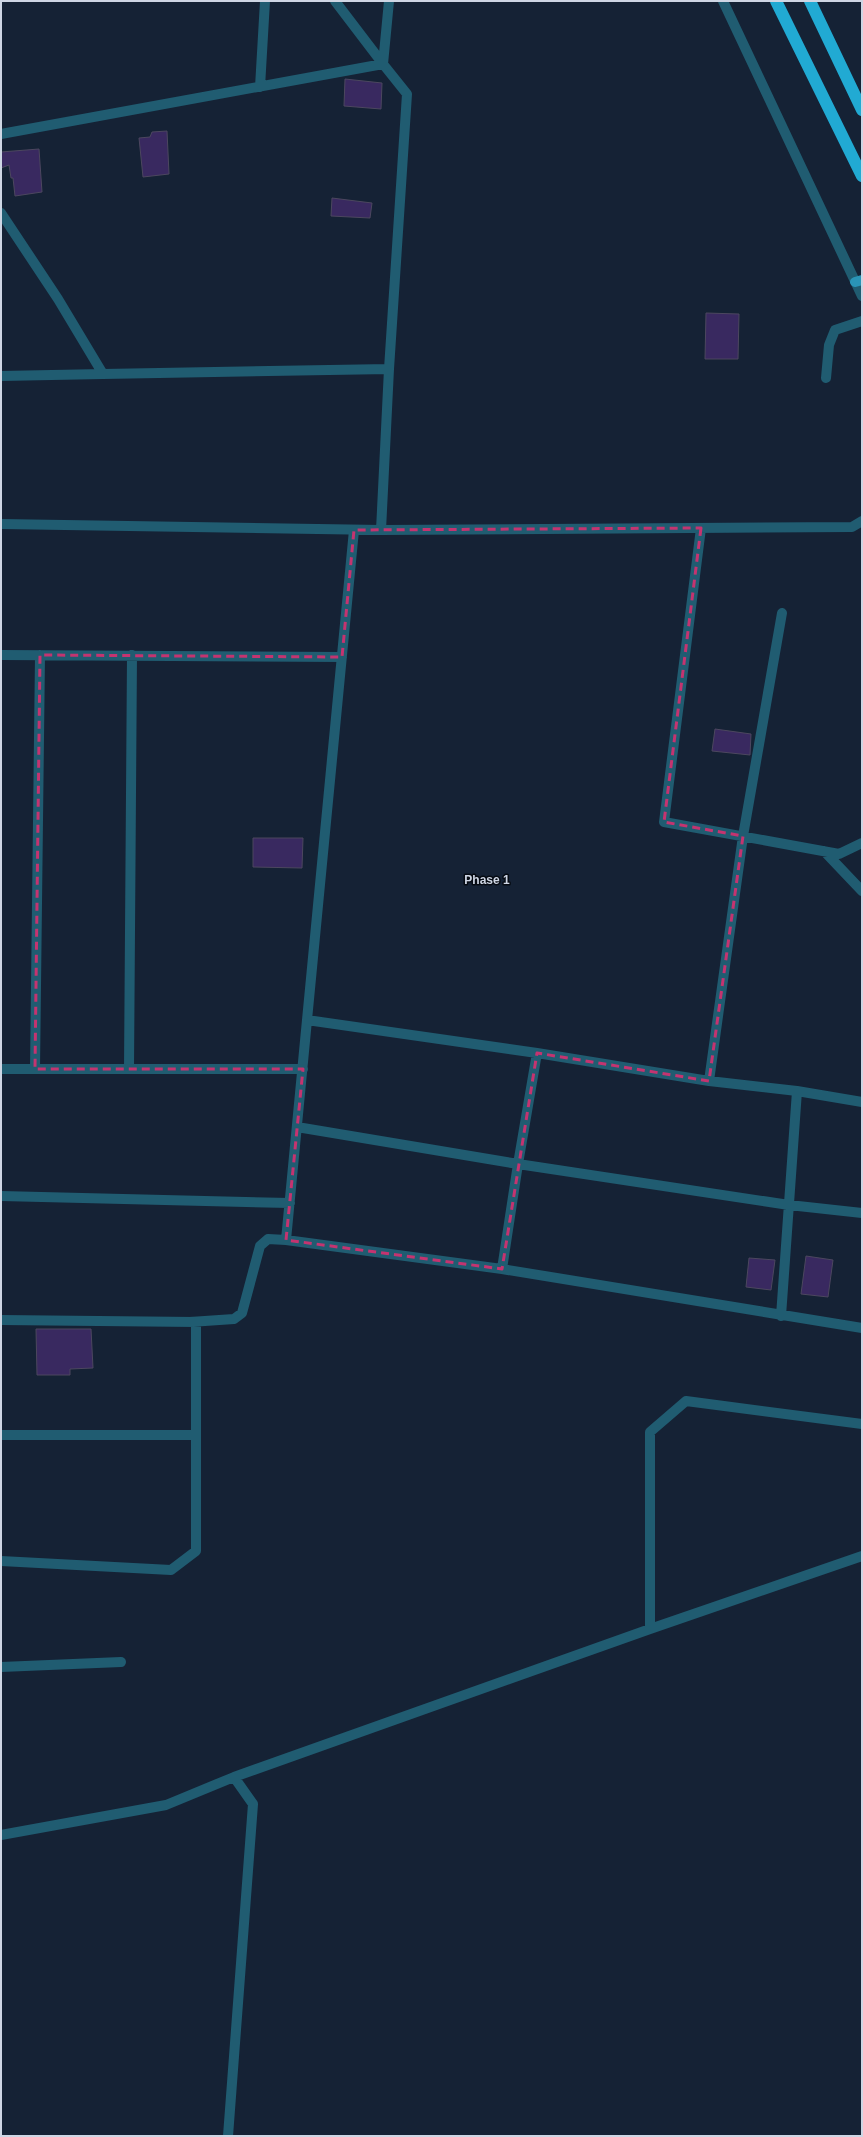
<svg xmlns="http://www.w3.org/2000/svg" width="863" height="2137" font-family="Helvetica,sans-serif">
  <style>
    .building { fill: #392960; stroke: #4c475f }
    .lines { fill: none; stroke-linecap: round; stroke-linejoin: round }
    .minor { stroke: #205c71; stroke-width: 10 }
    .major { stroke: #2a94b6; stroke-width: 10 }
    .highway { stroke: #21aad3; stroke-width: 12 }
    .marked { fill: none; stroke: #c43470; stroke-width: 3; stroke-dasharray: 8 5; stroke-linejoin: round }
    .labels { text-anchor: middle; dominant-baseline: central; stroke-width: 3; stroke-linejoin: round; paint-order: stroke }
    .neighbourhood-label { font-size: 12px; font-weight: bold; fill: #ced6e4; stroke: #060b13 }
  </style>
  <rect width="100%" height="100%" fill="#152235"/>
  <path class="building" d="M345,79L382,83L381,109L344,106Z
    M167,131L169,174L143,177L139,138L150,137L152,132Z
    M39,149L42,192L15,196L13,178H11L9,165L1,168V152Z
    M332,198L372,203L370,218L331,216Z
    M706,313L739,314L738,359H705Z
    M715,729L751,734L750,755L712,751Z
    M253,838H303L302,868L253,867Z
    M806,1256L833,1260L828,1297L801,1294Z
    M749,1258L775,1260L771,1290L746,1287Z
    M36,1329H91L93,1368L70,1369V1375H37Z"/>
  <g class="lines">
    <path class="minor" d="M389,1L383,64L407,94L389,369
      M723,1L862,296
      M260,87L265,1
      M1,134L383,64L335,1
      M1,213L58,299L103,374L389,369L381,530L852,527L862,521
      M1,376L103,374
      M826,378L829,345L835,330L862,321
      M1,524L381,530
      M701,528L664,822L839,854L862,843
      M1,655L342,657
      M824,851L862,891
      M307,1020L537,1053
      M1,1069H303
      M35,1069L40,655
      M129,1069L132,655
      M709,1081L743,836L782,613
      M797,1091L862,1102
      M297,1127L518,1164L502,1269L286,1240L307,1020L354,530
      M1,1196L290,1203
      M502,1269L862,1328
      M781,1316L797,1091L709,1081L537,1053L518,1164L789,1205L862,1213
      M1,1320L196,1322V1551L171,1570L1,1561
      M190,1322L234,1319L242,1313L260,1246L268,1239L286,1240
      M1,1435H196
      M650,1629V1432L686,1401L862,1424
      M1,1667L121,1662
      M1,1835L166,1805L234,1777L650,1629L862,1556
      M228,2136L253,1804L234,1777"/>
    <path class="major" d="M855,282L862,280"/>
    <path class="highway" d="M776,1L862,176
      M810,1L862,110"/>
  </g>
  <path class="marked" d="M701,528L664,822L743,836L709,1081L537,1053L502,1269L286,1240L303,1069H35L40,655L342,657L354,530Z"/>
  <g class="labels">
    <g class="neighbourhood-label">
      <text x="487" y="880">Phase 1</text>
    </g>
  </g>
  <rect width="863" height="2137" fill="none" stroke="#ced6e4" stroke-width="4"/>
</svg>
